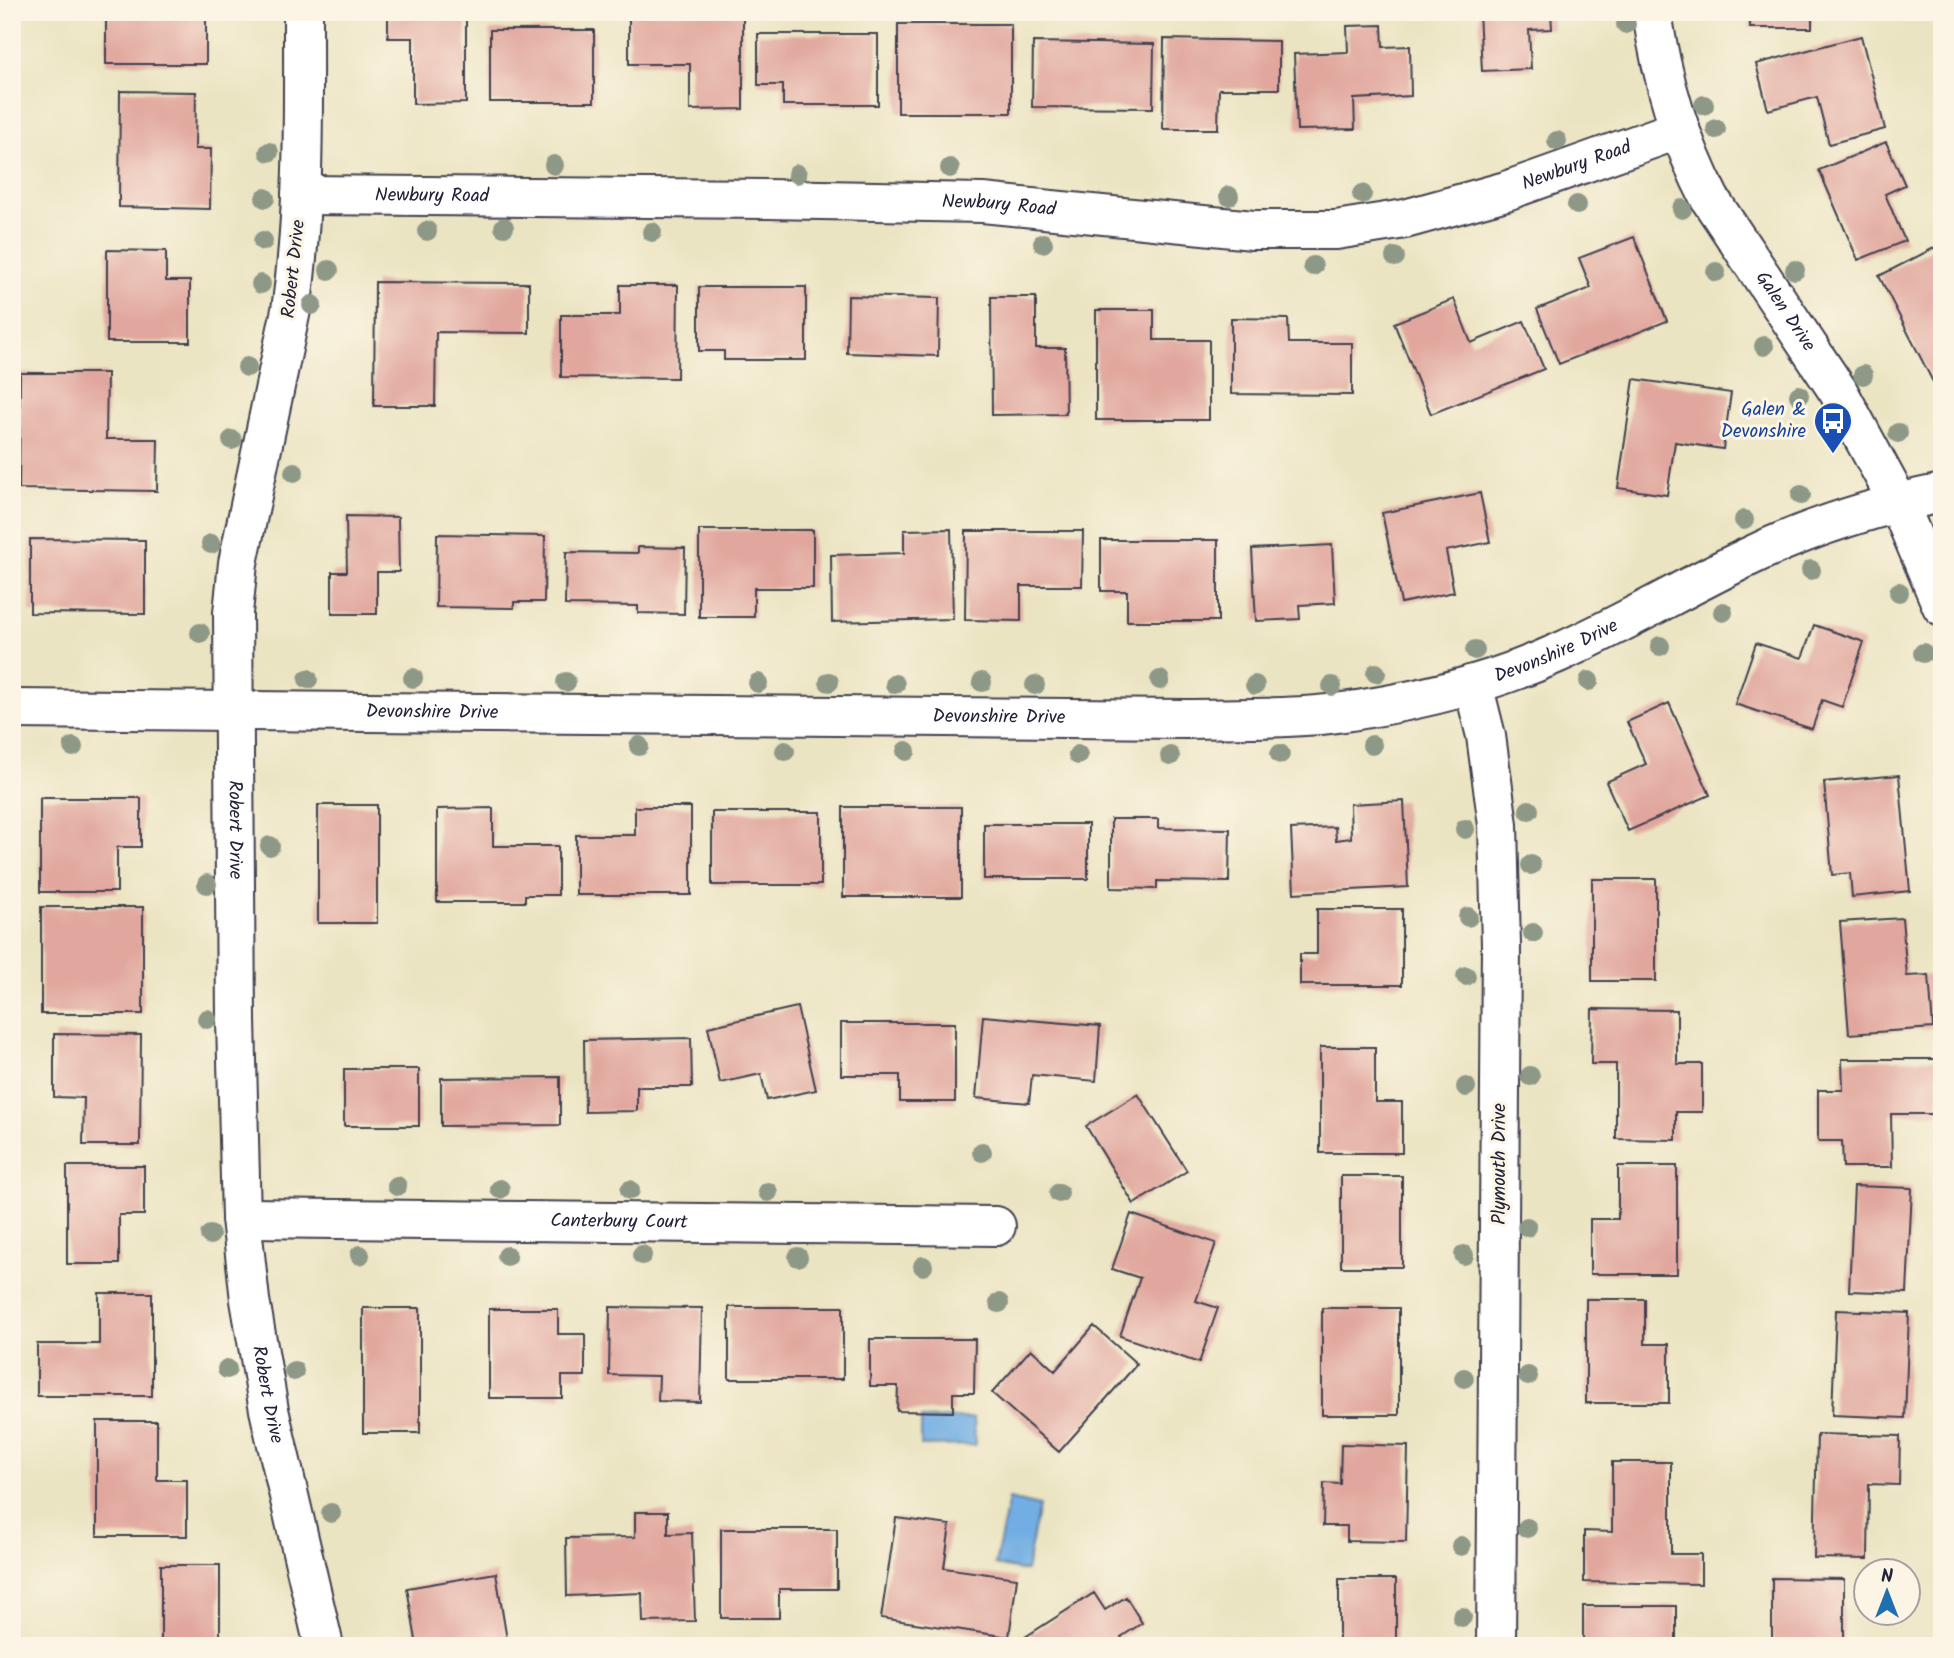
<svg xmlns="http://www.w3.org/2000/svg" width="1954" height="1658" font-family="Kalam,sans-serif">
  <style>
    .water { fill: #72aee3; stroke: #4a688f; stroke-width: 2 }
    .building { fill: #e1a79e }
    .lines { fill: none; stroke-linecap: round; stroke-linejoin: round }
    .minor-casing { stroke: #403f4f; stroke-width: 42 }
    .tertiary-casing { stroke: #403f4f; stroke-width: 42 }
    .minor { stroke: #fff; stroke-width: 38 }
    .tertiary { stroke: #fff; stroke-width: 38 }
    .tree { fill: #8e9887 }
    .labels { text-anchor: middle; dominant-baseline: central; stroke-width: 6; stroke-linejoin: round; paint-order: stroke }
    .street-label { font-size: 19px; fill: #22223b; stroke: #fcf5e5 }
    .transit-label { font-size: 19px; fill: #164399; stroke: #fcf5e5; text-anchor: end }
  </style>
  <rect width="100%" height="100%" fill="#fcf5e5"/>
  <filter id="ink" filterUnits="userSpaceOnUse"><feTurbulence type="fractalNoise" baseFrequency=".0143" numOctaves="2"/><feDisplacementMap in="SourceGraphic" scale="14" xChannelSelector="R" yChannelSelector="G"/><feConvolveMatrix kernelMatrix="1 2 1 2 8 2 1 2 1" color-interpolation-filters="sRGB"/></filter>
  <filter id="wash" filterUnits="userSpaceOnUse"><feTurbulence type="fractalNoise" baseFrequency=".00686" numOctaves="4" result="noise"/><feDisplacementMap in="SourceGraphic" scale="28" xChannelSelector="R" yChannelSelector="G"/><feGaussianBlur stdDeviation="1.57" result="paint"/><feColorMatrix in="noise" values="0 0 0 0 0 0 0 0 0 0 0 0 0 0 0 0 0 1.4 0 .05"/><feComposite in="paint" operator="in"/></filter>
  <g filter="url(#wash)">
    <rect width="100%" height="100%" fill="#ebe4c2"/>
    <path class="water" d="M974,1418L975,1445L921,1446V1419Z
      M1009,1499L1039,1506L1026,1571L995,1565Z"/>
    <g id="blocks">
      <path class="building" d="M106,12H206V64H106Z
        M388,12H466V103L413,104V38H388Z
        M629,12H743V109L690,110V64H629Z
        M1479,12H1551L1552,29L1529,30L1531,69L1482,71Z
        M1750,12H1812V28H1750Z
        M898,24H1011V113H898Z
        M1382,25L1383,47L1410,46L1411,96L1354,99L1355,129L1297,130L1294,54L1348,52L1347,26Z
        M490,30H594V102H490Z
        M758,34H878V105H783V85H758Z
        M1861,36L1885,129L1829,144L1817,97L1768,110L1756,64Z
        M1164,39L1279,41V89H1219L1218,129H1163Z
        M1033,42L1154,44L1153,108L1032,107Z
        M120,91L196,92L195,149H211L210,209L119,207Z
        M1886,142L1905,185L1885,194L1905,241L1858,260L1819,170Z
        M1634,237L1667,321L1559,364L1537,309L1591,288L1579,258Z
        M1942,244V380L1934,384L1879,276Z
        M107,250L166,251V281H190V342H107Z
        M375,282L529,283V333L436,332L435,406H374Z
        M620,285H678L677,378L561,377V315H620Z
        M699,287H806V360H724V351H699Z
        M848,296L939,298L938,356L847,353Z
        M991,297H1036V348H1065L1066,414L992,415Z
        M1454,299L1471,343L1524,321L1544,369L1431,414L1394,323Z
        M1096,310H1154V340H1209V420H1096Z
        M1231,318L1288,319L1289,343H1352V395L1231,394Z
        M20,373H107L106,439H158L157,491L19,489Z
        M1634,379L1731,393L1723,449L1675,442L1667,495L1618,488Z
        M1480,493L1490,542L1446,551L1454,592L1401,603L1382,513Z
        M346,516L398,517L399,572H377V614H332V572H347Z
        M951,529L953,619L832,622L831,555L904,553V530Z
        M699,530H813V588H754V617H699Z
        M966,531H1083L1082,586H1021V621L965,620Z
        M437,534L545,536L544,602H514V608L436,607Z
        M30,539L145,540V614L30,613Z
        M1101,540H1218V621H1127V591H1101Z
        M1332,545L1335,603L1299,605L1300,619L1256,621L1252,549Z
        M638,547L685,548L684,614L638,613V606L565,605L566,552L638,553Z
        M1814,625L1864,642L1842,707L1822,700L1812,729L1735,704L1756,643L1802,658Z
        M1669,703L1710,795L1628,831L1606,782L1646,764L1627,722Z
        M1899,775L1910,891L1852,897L1850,873L1832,875L1824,782Z
        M40,798H141V847H117V892H40Z
        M1404,801L1408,887L1294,893L1291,829L1335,827L1336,840L1351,838L1350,804Z
        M318,805H377V923H318Z
        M635,807H691V895H576V835H635Z
        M843,807H961V897H843Z
        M493,808V846H558V895H525V902H437V809Z
        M712,812H821V885H712Z
        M1111,819H1158V828L1230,829L1229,882L1157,881V889L1111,888Z
        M984,824H1088V879H984Z
        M1592,879H1656V981H1592Z
        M41,907H143V1014H41Z
        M1317,909H1402V985H1300V954H1317Z
        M1902,918L1907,976L1929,975L1933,1028L1849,1034L1840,922Z
        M797,1007L816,1090L767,1100L761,1074L720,1083L708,1027Z
        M1592,1009L1677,1010V1064H1702V1112H1676V1140L1616,1139V1064H1591Z
        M983,1016L1100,1026L1096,1081L1032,1075L1029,1103L976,1098Z
        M841,1023H955V1102H900V1075H841Z
        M54,1034L141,1035L140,1145H83L84,1098L54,1097Z
        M691,1038L692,1087H637V1111L585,1112L584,1040Z
        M1320,1047H1375V1102H1402V1153H1320Z
        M1842,1059H1938L1939,1114H1891L1892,1167H1843L1842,1141H1818V1090H1843Z
        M344,1069H419V1126H344Z
        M560,1077V1125L441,1126V1078Z
        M1138,1094L1187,1171L1134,1204L1086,1126Z
        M67,1166H144V1215H119V1264H67Z
        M1618,1166H1677V1274H1590V1219H1618Z
        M1341,1176H1402V1267H1341Z
        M1854,1186L1912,1188L1907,1293L1849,1291Z
        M1131,1214L1216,1243L1196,1301L1218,1308L1199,1363L1120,1336L1140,1278L1112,1269Z
        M99,1293H152V1396H37V1344H99Z
        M1586,1299H1645V1344H1669V1403H1586Z
        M610,1307L702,1308L700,1402L658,1401L659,1376L609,1375Z
        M729,1307H843V1379H729Z
        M363,1308H420V1433H363Z
        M1322,1308H1399V1415H1322Z
        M489,1309H558V1334H585V1376H562V1398H489Z
        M1836,1310L1909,1313L1905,1418L1832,1415Z
        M1094,1326L1137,1364L1059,1452L992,1393L1031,1349L1055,1371Z
        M870,1339H975L974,1393H953V1412L897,1411L898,1386H870Z
        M97,1421H157V1480H187V1536H97Z
        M1817,1434L1900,1436L1899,1485L1869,1484L1868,1559L1814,1558Z
        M1341,1444L1408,1446L1406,1542L1347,1541V1526H1323L1324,1483L1340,1484Z
        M1612,1462H1671V1554H1701V1584L1584,1582V1531L1612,1532Z
        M635,1512H668V1534L692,1533L695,1621L643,1622L642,1593L567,1596L566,1538L635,1537Z
        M896,1518L950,1525L944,1568L1017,1578L1009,1637L881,1618Z
        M721,1529H837V1589H779V1618H721Z
        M161,1565H220V1646H161Z
        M496,1573L507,1640L475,1646H417L407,1588Z
        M1772,1578L1844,1579V1641L1894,1642V1646L1772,1644Z
        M1339,1579H1396V1646H1339Z
        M1094,1593L1105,1610L1126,1597L1142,1623L1121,1637L1127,1646H1011Z
        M1583,1606H1676V1646H1583Z"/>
    </g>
  </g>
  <g filter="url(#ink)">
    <use href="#blocks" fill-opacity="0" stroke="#403f4f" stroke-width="2"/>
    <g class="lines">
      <defs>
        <g id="minor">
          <path id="s1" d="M303,12C303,112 305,212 291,310L238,563L233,613L236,1020L241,1218L250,1300L269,1410L324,1646"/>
          <path id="s2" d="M1652,12C1661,76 1680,141 1710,199L1838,391L1898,502L1942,606"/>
          <path id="s3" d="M301,195L767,199L983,203L1253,230H1336L1405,219L1506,191L1680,129"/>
          <path d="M1473,684L1486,736L1498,825L1501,946L1496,1646"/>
          <path id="s4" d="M241,1218L996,1226"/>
        </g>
        <g id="tertiary">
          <path id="s5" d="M12,709L1186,719C1234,718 1282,719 1329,714C1407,704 1487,685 1558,653C1621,625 1680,590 1742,560C1805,529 1873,507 1942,493"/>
        </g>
      </defs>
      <use href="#minor" class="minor-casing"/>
      <use href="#tertiary" class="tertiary-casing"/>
      <use href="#minor" class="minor"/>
      <use href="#tertiary" class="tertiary"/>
    </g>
    <g class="tree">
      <circle cx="1626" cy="24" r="10"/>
      <circle cx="1704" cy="105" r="10"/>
      <circle cx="1716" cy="129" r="10"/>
      <circle cx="1557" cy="141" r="10"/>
      <circle cx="269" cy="152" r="10"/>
      <circle cx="554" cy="165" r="10"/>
      <circle cx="950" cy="168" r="10"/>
      <circle cx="797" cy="174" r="10"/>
      <circle cx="1362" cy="194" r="10"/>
      <circle cx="1229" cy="196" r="10"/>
      <circle cx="265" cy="198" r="10"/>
      <circle cx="1577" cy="205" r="10"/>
      <circle cx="1682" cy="209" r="10"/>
      <circle cx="504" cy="227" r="10"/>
      <circle cx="427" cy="231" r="10"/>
      <circle cx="652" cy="232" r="10"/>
      <circle cx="263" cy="241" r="10"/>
      <circle cx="1043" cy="243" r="10"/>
      <circle cx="1395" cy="257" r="10"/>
      <circle cx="1313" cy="266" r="10"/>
      <circle cx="329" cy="270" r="10"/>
      <circle cx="1795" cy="270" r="10"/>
      <circle cx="1716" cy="272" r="10"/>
      <circle cx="261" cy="284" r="10"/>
      <circle cx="312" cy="305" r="10"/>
      <circle cx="1764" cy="346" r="10"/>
      <circle cx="247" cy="367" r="10"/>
      <circle cx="1863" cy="375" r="10"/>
      <circle cx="1799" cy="395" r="10"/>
      <circle cx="1898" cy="433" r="10"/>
      <circle cx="232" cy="440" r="10"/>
      <circle cx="294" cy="472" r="10"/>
      <circle cx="1801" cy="495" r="10"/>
      <circle cx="1744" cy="520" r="10"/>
      <circle cx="211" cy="544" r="10"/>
      <circle cx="1811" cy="570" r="10"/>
      <circle cx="1899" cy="592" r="10"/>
      <circle cx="1723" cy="612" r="10"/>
      <circle cx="200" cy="633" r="10"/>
      <circle cx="1660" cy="646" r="10"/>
      <circle cx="1475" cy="650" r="10"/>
      <circle cx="1923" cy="653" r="10"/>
      <circle cx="1376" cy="673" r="10"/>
      <circle cx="413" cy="678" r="10"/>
      <circle cx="308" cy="679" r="10"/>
      <circle cx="1160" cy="680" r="10"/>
      <circle cx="1589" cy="681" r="10"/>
      <circle cx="566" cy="682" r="10"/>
      <circle cx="829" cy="682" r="10"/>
      <circle cx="982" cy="682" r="10"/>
      <circle cx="758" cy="683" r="10"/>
      <circle cx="895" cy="684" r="10"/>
      <circle cx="1035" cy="685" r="10"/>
      <circle cx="1255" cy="685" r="10"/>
      <circle cx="1332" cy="686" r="10"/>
      <circle cx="1372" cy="745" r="10"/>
      <circle cx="639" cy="746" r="10"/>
      <circle cx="73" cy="747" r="10"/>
      <circle cx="785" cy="751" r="10"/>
      <circle cx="906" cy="751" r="10"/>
      <circle cx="1280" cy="754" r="10"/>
      <circle cx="1078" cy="755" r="10"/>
      <circle cx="1170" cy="756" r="10"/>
      <circle cx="1529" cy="810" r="10"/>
      <circle cx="1465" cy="829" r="10"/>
      <circle cx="270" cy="846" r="10"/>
      <circle cx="1531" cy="865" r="10"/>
      <circle cx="207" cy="884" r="10"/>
      <circle cx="1468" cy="917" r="10"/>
      <circle cx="1533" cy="933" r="10"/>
      <circle cx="1466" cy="976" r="10"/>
      <circle cx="207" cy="1019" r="10"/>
      <circle cx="1530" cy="1076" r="10"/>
      <circle cx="1466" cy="1087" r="10"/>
      <circle cx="982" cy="1152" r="10"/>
      <circle cx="397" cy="1186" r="10"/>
      <circle cx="500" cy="1189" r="10"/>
      <circle cx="630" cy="1190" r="10"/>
      <circle cx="768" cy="1192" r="10"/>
      <circle cx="1059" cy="1193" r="10"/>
      <circle cx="1527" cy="1227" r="10"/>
      <circle cx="210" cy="1235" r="10"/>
      <circle cx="360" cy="1255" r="10"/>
      <circle cx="642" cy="1255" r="10"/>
      <circle cx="1464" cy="1255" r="10"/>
      <circle cx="507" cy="1256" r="10"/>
      <circle cx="798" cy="1257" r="10"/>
      <circle cx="923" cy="1266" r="10"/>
      <circle cx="999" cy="1303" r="10"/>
      <circle cx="227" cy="1369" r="10"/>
      <circle cx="294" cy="1371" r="10"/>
      <circle cx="1528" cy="1376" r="10"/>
      <circle cx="1464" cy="1378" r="10"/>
      <circle cx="331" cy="1513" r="10"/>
      <circle cx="1527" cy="1528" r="10"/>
      <circle cx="1461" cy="1546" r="10"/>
      <circle cx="1462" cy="1617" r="10"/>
    </g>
  </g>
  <defs>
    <symbol id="bus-pin" viewBox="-11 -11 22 30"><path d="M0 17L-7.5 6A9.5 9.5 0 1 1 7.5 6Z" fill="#1a4fb4" stroke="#fcf5e5"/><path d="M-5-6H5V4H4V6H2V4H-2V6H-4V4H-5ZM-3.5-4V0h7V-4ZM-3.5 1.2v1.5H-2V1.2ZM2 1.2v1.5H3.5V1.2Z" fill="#fff"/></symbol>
  </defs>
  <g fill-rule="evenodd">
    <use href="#bus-pin" x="1811" y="399" width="44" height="60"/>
  </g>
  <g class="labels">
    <g class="street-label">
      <text stroke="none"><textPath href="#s3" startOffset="1286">Newbury Road</textPath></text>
      <text stroke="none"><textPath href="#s3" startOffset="131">Newbury Road</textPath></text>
      <text stroke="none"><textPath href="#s3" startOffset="698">Newbury Road</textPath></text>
      <text transform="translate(294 269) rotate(-84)">Robert Drive</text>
      <text stroke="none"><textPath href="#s2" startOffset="332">Galen Drive</textPath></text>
      <text stroke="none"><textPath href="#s5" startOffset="1554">Devonshire Drive</textPath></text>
      <text stroke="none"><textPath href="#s5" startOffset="420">Devonshire Drive</textPath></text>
      <text stroke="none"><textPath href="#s5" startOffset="987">Devonshire Drive</textPath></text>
      <text stroke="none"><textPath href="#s1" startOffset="824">Robert Drive</textPath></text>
      <text transform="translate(1500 1164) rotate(-90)">Plymouth Drive</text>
      <text stroke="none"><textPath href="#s4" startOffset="378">Canterbury Court</textPath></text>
      <text stroke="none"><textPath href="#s1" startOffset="1391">Robert Drive</textPath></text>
    </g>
    <g class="transit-label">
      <text x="1806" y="410">Galen &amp;<tspan x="1806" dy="22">Devonshire</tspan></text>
    </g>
  </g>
  <rect width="1954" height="1658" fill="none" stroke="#fcf5e5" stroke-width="42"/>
  <g transform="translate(1887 1592)"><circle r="33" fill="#fcf5e5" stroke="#a5a1a1" stroke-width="2"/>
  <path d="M0-5L12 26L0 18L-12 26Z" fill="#1f6fb2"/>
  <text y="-10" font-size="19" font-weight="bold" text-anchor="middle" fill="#22223b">N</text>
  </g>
</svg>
